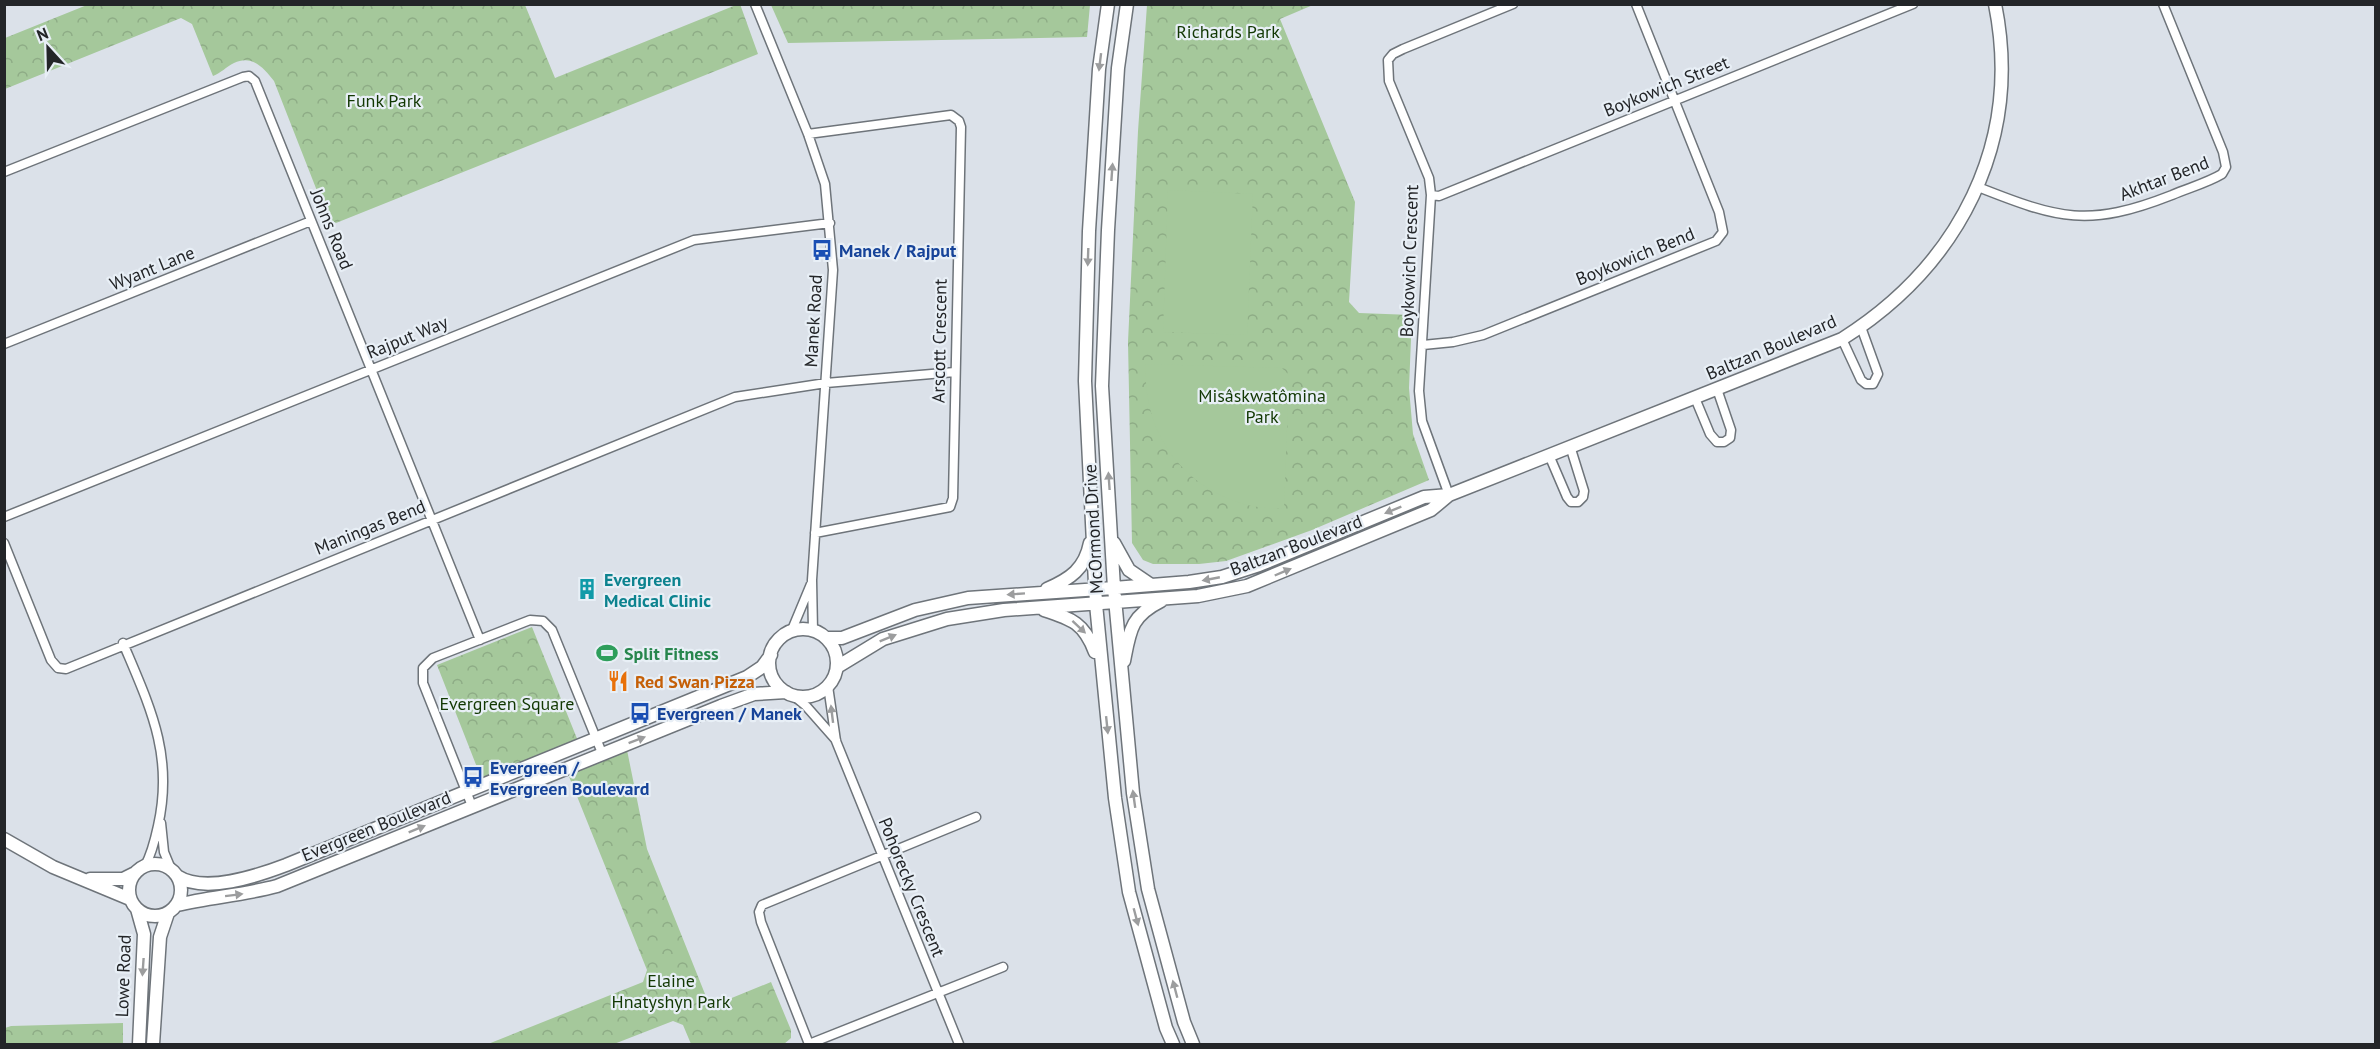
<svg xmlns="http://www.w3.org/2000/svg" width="2380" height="1049" font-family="'PT Sans',sans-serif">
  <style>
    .park { fill: url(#park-crowns) }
    .pitch { fill: #a5c89b }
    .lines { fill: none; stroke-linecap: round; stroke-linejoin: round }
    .street-casing { stroke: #6e747a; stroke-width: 11 }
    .secondary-casing { stroke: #6e747a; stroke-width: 15 }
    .street { stroke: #fff; stroke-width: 8 }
    .secondary { stroke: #fff; stroke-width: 12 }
    .oneway { fill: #9c9d9e }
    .labels { text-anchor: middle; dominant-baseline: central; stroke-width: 4.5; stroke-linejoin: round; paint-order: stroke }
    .park-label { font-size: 18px; fill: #123803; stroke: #e8eff6 }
    .street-label { font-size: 18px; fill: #232528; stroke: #e8eff6 }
    .transit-label { font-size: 18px; font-weight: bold; fill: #164399; stroke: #e8eff6; text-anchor: start }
    .culture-label { font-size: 18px; font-weight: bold; fill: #0d838f; stroke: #e8eff6; text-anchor: start }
    .leisure-label { font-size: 18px; font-weight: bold; fill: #27864d; stroke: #e8eff6; text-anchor: start }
    .food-label { font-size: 18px; font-weight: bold; fill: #c56008; stroke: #e8eff6; text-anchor: start }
  </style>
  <defs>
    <pattern id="park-crowns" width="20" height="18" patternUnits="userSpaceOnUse" patternTransform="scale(1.5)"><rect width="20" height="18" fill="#a5c89b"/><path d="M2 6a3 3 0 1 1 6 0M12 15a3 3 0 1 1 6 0" fill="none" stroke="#8eac86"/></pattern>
  </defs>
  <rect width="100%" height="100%" fill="#dbe1e9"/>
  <path class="park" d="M740,4L758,54L336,223L328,219L274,81C264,68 252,54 234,63C226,67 221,73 213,76L192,24L181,18L5,89V38L87,5H525L555,78L736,5Z
    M771,5H1090L1087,37L788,43Z
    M1147,5H1313L1280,19L1355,202L1349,302L1359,313L1412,315L1409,388L1413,434L1429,480L1312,530L1226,561L1199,564H1153L1143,560L1132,543L1128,342L1138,131Z
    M532,627L578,741L482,780L437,665Z
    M627,750L647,849L707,999L717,1004L771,982L791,1030V1038L784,1044H691L683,1025L673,1021L614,1044H488L643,982L647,970L568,774Z
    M123,1023V1044H5V1028L11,1026Z"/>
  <path class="pitch" d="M1168,190L1253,194L1247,335L1163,332Z
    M1146,364L1282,368L1289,375L1284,509C1272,508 1259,508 1247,505C1182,487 1142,432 1146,364Z"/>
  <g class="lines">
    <defs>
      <path id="street" d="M755,4L808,134L825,184L833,270L812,580L813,631
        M808,134L951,115L959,121L961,127L953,498L950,507L815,533
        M4,172L243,77L249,76L255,81L480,640
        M1978,187C2059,219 2088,228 2172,195C2188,188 2207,183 2222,174L2226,167L2223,152L2163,4
        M1431,195L1439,196L1913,4
        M1842,339L1861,380L1866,384H1873L1878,374L1861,327
        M4,344L311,221
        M1423,345L1453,342L1483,335L1716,241L1723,232L1719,212L1636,4
        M1695,398L1710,434L1717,442H1724L1730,438L1731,430L1717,389
        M1549,455L1567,497L1571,502H1578L1583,497L1584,491L1570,446
        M1449,495L1422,421L1419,391L1431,195L1429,178L1389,81L1388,60L1393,54L1403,49L1513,4
        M4,517L694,240L830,223
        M4,543L51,660L58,668L66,669L735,397L826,383L955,372
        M791,632L811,584
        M123,643C150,707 174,755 158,826C155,840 152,853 145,866
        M828,686L836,741L959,1044
        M794,696L806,706L836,740
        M472,806L423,683V668L433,658L530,620L543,621L552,630L602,753
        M161,823L164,852L171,869
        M809,1044L761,922L759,912L762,905L976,817
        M809,1044L1003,967"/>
      <path id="secondary" d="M1108,4L1099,69L1089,231L1085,381L1096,604L1115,798L1129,892L1166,1028L1173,1044
        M1127,4L1118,68L1108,230L1102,386L1114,588L1133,793L1148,889L1184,1022L1193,1044
        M1114,543L1129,570L1151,585
        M1047,589C1070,579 1085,569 1090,543
        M1044,610C1072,619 1084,623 1095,652
        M769 663a34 34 0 1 1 68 0a34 34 0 1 1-68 0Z
        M826,638H842L915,610L968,598L1114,588L1189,582L1222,577L1259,565L1424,497L1449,495L1842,339C1959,265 2023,143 1995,4
        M1124,661C1130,630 1131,616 1161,601
        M837,667L883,639L947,619L1004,610L1198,596L1247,586L1431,510L1449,495
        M4,839L53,867L130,899
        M129 890a26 26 0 1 1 52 0a26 26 0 1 1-52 0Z
        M177,876C205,894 257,876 286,865L747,677L762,667L771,655
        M90,879H123L135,873
        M177,905C210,897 244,895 277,886L721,706L754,694L786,692
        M137,909L144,934L139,1044
        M153,1044L160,937L168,913"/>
    </defs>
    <use href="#street" class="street-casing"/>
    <use href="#secondary" class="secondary-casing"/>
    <use href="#street" class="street"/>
    <use href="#secondary" class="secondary"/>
  </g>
  <defs><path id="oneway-solid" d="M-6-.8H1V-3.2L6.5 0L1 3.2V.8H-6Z" transform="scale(1.5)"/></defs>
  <g class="oneway">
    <use href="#oneway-solid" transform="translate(1100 62) rotate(97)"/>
    <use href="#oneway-solid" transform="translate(1112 172) rotate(-86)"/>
    <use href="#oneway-solid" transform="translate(1088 257) rotate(92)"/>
    <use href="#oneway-solid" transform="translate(1109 481) rotate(-94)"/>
    <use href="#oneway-solid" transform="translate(1393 510) rotate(158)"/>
    <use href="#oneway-solid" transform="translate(1283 572) rotate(-23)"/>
    <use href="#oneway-solid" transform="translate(1211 579) rotate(169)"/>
    <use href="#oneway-solid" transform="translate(1016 594) rotate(176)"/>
    <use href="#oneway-solid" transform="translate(1079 627) rotate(43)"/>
    <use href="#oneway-solid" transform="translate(888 638) rotate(-22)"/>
    <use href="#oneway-solid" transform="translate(832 714) rotate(-97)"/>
    <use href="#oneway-solid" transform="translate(1107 725) rotate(84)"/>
    <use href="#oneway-solid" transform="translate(637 740) rotate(-21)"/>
    <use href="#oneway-solid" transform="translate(1134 799) rotate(-98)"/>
    <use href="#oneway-solid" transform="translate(417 829) rotate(-22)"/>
    <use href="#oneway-solid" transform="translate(234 895) rotate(-7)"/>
    <use href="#oneway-solid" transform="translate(1136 917) rotate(75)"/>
    <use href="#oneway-solid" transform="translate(143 967) rotate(94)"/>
    <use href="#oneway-solid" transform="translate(1175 989) rotate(-105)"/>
  </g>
  <defs>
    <symbol id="bus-bare" viewBox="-9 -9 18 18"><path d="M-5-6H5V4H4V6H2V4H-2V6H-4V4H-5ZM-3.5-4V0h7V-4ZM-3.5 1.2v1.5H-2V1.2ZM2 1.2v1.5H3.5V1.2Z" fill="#1a4fb4" stroke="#e8eff6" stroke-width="2.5" paint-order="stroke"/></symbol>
    <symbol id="building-bare" viewBox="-9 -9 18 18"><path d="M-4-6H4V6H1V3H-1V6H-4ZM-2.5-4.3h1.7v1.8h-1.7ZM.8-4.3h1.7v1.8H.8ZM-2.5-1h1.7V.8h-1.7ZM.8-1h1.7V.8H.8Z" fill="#0f9aa8" stroke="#e8eff6" stroke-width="2.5" paint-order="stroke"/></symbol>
    <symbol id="stadium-bare" viewBox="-9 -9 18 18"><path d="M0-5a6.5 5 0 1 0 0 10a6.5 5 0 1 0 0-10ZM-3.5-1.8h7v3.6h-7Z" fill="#2e9e5b" stroke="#e8eff6" stroke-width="2.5" paint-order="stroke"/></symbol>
    <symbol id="restaurant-bare" viewBox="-9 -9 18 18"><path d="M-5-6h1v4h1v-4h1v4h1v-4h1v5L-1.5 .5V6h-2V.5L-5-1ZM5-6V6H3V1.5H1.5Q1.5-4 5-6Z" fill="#e8710a" stroke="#e8eff6" stroke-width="2.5" paint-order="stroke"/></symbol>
  </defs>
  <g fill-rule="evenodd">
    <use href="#bus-bare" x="807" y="235" width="30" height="30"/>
    <use href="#building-bare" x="572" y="574" width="30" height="30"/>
    <use href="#stadium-bare" x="592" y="638" width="30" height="30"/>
    <use href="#restaurant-bare" x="603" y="666" width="30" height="30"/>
    <use href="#bus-bare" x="625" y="698" width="30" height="30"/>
    <use href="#bus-bare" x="458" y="762" width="30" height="30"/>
  </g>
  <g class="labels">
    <g class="park-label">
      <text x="1228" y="31">Richards Park</text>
      <text x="384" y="100">Funk Park</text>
      <text x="1262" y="395">Misâskwatômina<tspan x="1262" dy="21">Park</tspan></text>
      <text x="507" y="703">Evergreen Square</text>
      <text x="671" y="980">Elaine<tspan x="671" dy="21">Hnatyshyn Park</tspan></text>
    </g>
    <g class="street-label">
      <text transform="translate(1666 86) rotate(-22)">Boykowich Street</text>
      <text transform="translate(2164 178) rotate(-21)">Akhtar Bend</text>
      <text transform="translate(332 229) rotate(68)">Johns Road</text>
      <text transform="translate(1635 256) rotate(-22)">Boykowich Bend</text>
      <text transform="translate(1409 261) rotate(-88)">Boykowich Crescent</text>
      <text transform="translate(152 268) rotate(-22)">Wyant Lane</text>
      <text transform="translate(813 321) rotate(-87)">Manek Road</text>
      <text transform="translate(407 337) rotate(-22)">Rajput Way</text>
      <text transform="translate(939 341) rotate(-89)">Arscott Crescent</text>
      <text transform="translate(1771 347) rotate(-23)">Baltzan Boulevard</text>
      <text transform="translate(370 527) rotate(-22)">Maningas Bend</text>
      <text transform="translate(1093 529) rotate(-93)">McOrmond Drive</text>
      <text transform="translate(1296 545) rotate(-21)">Baltzan Boulevard</text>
      <text transform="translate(376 826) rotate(-22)">Evergreen Boulevard</text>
      <text transform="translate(912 887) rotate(68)">Pohorecky Crescent</text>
      <text transform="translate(123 976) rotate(-88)">Lowe Road</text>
    </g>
    <g class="transit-label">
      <text x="839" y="250">Manek / Rajput</text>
      <text x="657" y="713">Evergreen / Manek</text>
      <text x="490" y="767">Evergreen /<tspan x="490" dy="21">Evergreen Boulevard</tspan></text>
    </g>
    <g class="culture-label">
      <text x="604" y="579">Evergreen<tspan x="604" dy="21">Medical Clinic</tspan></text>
    </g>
    <g class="leisure-label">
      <text x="624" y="653">Split Fitness</text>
    </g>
    <g class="food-label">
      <text x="635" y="681">Red Swan Pizza</text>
    </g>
  </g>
  <rect width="2380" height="1049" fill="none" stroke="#232528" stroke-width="12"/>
  <g transform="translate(48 48) rotate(338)" stroke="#e8eff6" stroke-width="4.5" paint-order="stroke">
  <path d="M0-4.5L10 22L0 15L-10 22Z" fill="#232528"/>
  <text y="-9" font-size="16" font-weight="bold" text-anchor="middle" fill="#232528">N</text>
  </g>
</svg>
